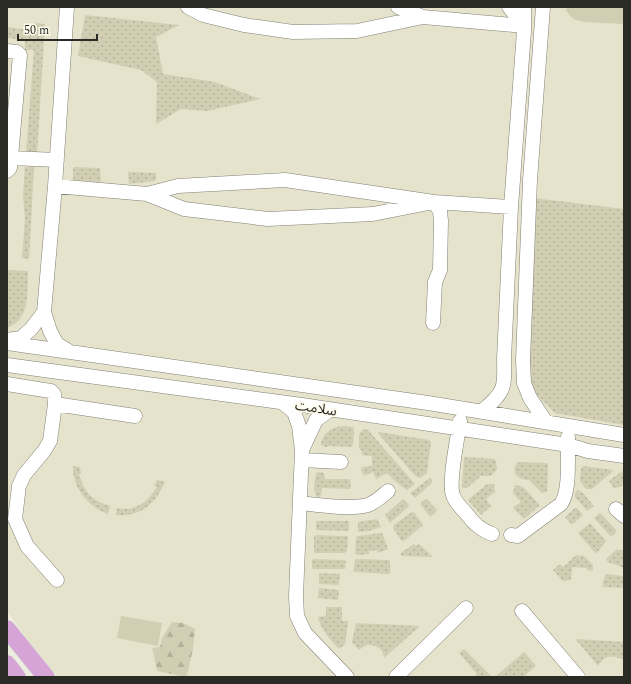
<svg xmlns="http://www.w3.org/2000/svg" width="631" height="684" font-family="Spectral,'Noto Sans Arabic',serif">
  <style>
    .built { fill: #e6e3cd }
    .grass { fill: url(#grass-dots) }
    .forest { fill: url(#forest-firs) }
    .garden { fill: #d1ceb3 }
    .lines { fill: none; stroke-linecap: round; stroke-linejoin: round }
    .minor-casing { stroke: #828073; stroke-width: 15 }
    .major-casing { stroke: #d0d0cf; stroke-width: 18 }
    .minor { stroke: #fff; stroke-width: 14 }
    .major { stroke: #d6a4d6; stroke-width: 17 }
    .labels { text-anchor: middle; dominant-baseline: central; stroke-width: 3.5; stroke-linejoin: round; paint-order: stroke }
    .street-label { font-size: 14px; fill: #2b2b25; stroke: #fcfbec }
  </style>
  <defs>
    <pattern id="grass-dots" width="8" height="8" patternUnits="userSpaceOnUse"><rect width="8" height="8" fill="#d1ceb3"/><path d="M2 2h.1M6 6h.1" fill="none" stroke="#b4b19a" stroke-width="1.8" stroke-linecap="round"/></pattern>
    <pattern id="forest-firs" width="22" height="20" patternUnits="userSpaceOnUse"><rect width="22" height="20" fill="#d1ceb3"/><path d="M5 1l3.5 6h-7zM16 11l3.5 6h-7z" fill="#b4b19a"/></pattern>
  </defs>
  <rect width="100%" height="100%" fill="#efeddf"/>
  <path class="built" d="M7,7H624V677H58L31,644L7,611Z"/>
  <path class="grass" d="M85,15L179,25L156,37L163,74L215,82L260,99L207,111L181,109L156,124L157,82L141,70L78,56Z
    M36,23L45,24L37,154L26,153L34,50H25V40L7,38V27L35,31Z
    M25,167H34L29,259L22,258L25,219L23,196Z
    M75,167L100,168L101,180L100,182L73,180V168Z
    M128,172L156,173V179L154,181L129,184Z
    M534,198L624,209V425L555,413L529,387Z
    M7,270L28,271C27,292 31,319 7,328Z
    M340,426L353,427L354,429L353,445L350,447L330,446L325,447L321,445C321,435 330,428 340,426Z
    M363,429L368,430L415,484L407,490C404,489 389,476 387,473L376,479L373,472L364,476L361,470L362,467L372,466V458L371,456L362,455V451L359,448V435Z
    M379,432L429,440L431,442L427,473L420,478L415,476L378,433Z
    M465,457L494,459L496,461L497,469L491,476H481L467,488H463L462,486L464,459Z
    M518,462L547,463L548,465L547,492L542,493L529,480C518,480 509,472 518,462Z
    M73,466L80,467L81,474H79C85,493 91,500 110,506L108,514C88,507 72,487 73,466Z
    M583,466L613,470V471L592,489H586L580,481L581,468Z
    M622,471L624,472V483L621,487L614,488L609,481Z
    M319,472L324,473L325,479H349L351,482L350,489L322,488L321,495L320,497L316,496C313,490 315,480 316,473Z
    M430,478L432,480V483L415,498L410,493Z
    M157,480L165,482C155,504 141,517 116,515L117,508C135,512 148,502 157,487L154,486Z
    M487,484H494L495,492L486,499L491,506L481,515L468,500Z
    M515,485L523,487L539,504V506L524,519L514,509V507L521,502L513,493Z
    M577,490L582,492L594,506L587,511L575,497V493Z
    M403,499L409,505L408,507L390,523L385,515Z
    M425,499H427L437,510L436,512L430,517L421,505V503Z
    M575,508H577L583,515L572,525L565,517Z
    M412,512H414L423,525L404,541L401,540L393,528L394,525Z
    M600,513L617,531L611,537L594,518Z
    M377,519L381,527L369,531L358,532V522Z
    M316,521H349V530L347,531L316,530Z
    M590,523L606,541L596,554L578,533Z
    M380,533H382L388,549L378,553L377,550L369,551V554L358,555L355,554L356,537L358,536Z
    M317,535L346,536L348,537L347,551L345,553H315L314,552V536Z
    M414,544L416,546L419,544L433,557L401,556V553Z
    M617,549L624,551V568L608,562L606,559Z
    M576,555L579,556L583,555L593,565V571L587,570V568L572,567L571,580L563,581L553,570L560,564L563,567Z
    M314,559L344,560L346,561L345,569H313L312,568V560Z
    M356,559L389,560L390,562V573L388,574L355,572L354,570L355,560Z
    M319,573L340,574L339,585L319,584Z
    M606,574L624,576V588L603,587V581Z
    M319,588L339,590L338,600L318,598Z
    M326,607H342V621H348L345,644L339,649C330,639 321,630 318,617L326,616Z
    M356,623L418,626L419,627L384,658C383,647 375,645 366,645L359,650L352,642Z
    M576,639L624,642V660C612,655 606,654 598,666L577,641Z
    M464,649L491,676L490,677H475L477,674L459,653Z
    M524,652L536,666L523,677H495Z"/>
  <path class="forest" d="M172,622L183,623L195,629L193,649L187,675L185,677L158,671C154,663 155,656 152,648L160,647L162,638Z"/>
  <path class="garden" d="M567,7H624V24L585,22L573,19L566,11Z
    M121,616L162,623L158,646L117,638Z"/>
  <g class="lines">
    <defs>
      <path id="minor" d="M67,7L55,186L44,312L50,331L57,344L70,352
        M188,7L203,15L244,25L293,32L357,31L423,17L398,7
        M509,7L524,26
        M543,7L530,180L523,360L524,383L530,398L546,422
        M423,17L524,26
        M7,51L17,52L20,55L10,168L7,171
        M11,158L57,160
        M55,186L147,194L184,209L268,219L373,214L434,202
        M147,194L178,186L285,180L434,202L511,207
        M433,323L435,282L440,270L441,221L440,211L434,202
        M7,340L21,338L31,329L44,312
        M7,343L428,403L624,435
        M7,365L302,405L568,445L588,451L624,456
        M7,384L44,390L51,391L54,394L55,404L50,441L44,451L24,475L19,486L15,519L27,546L57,580
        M283,403L294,412L299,426L302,450L296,596L297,616L305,633L347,677
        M55,404L135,416
        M482,411C505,392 505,388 504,359L511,207L524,31V7
        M460,421C458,436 448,483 453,495C455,502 461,508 466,513C473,523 480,530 492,534
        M302,450L316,420L330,410
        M302,460L341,462
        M300,503C318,505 351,510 368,505C376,502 382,496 388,491
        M616,509L624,516
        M511,535L518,536L561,504C571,490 567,455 568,437
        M522,611L578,677
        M396,677L466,608"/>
      <path id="major" d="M7,629L46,677
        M7,664L17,677"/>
    </defs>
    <use href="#minor" class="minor-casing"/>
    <use href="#major" class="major-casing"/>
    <use href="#minor" class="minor"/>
    <use href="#major" class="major"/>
  </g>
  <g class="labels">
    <g class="street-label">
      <text transform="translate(316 408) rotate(9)">سلامت</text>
    </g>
  </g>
  <rect width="631" height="684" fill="none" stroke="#2b2b25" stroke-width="16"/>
  <path d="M18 34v6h79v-6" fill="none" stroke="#2b2b25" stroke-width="2"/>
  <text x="24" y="34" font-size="12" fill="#2b2b25" stroke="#fcfbec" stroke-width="3" paint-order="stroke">50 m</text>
</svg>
